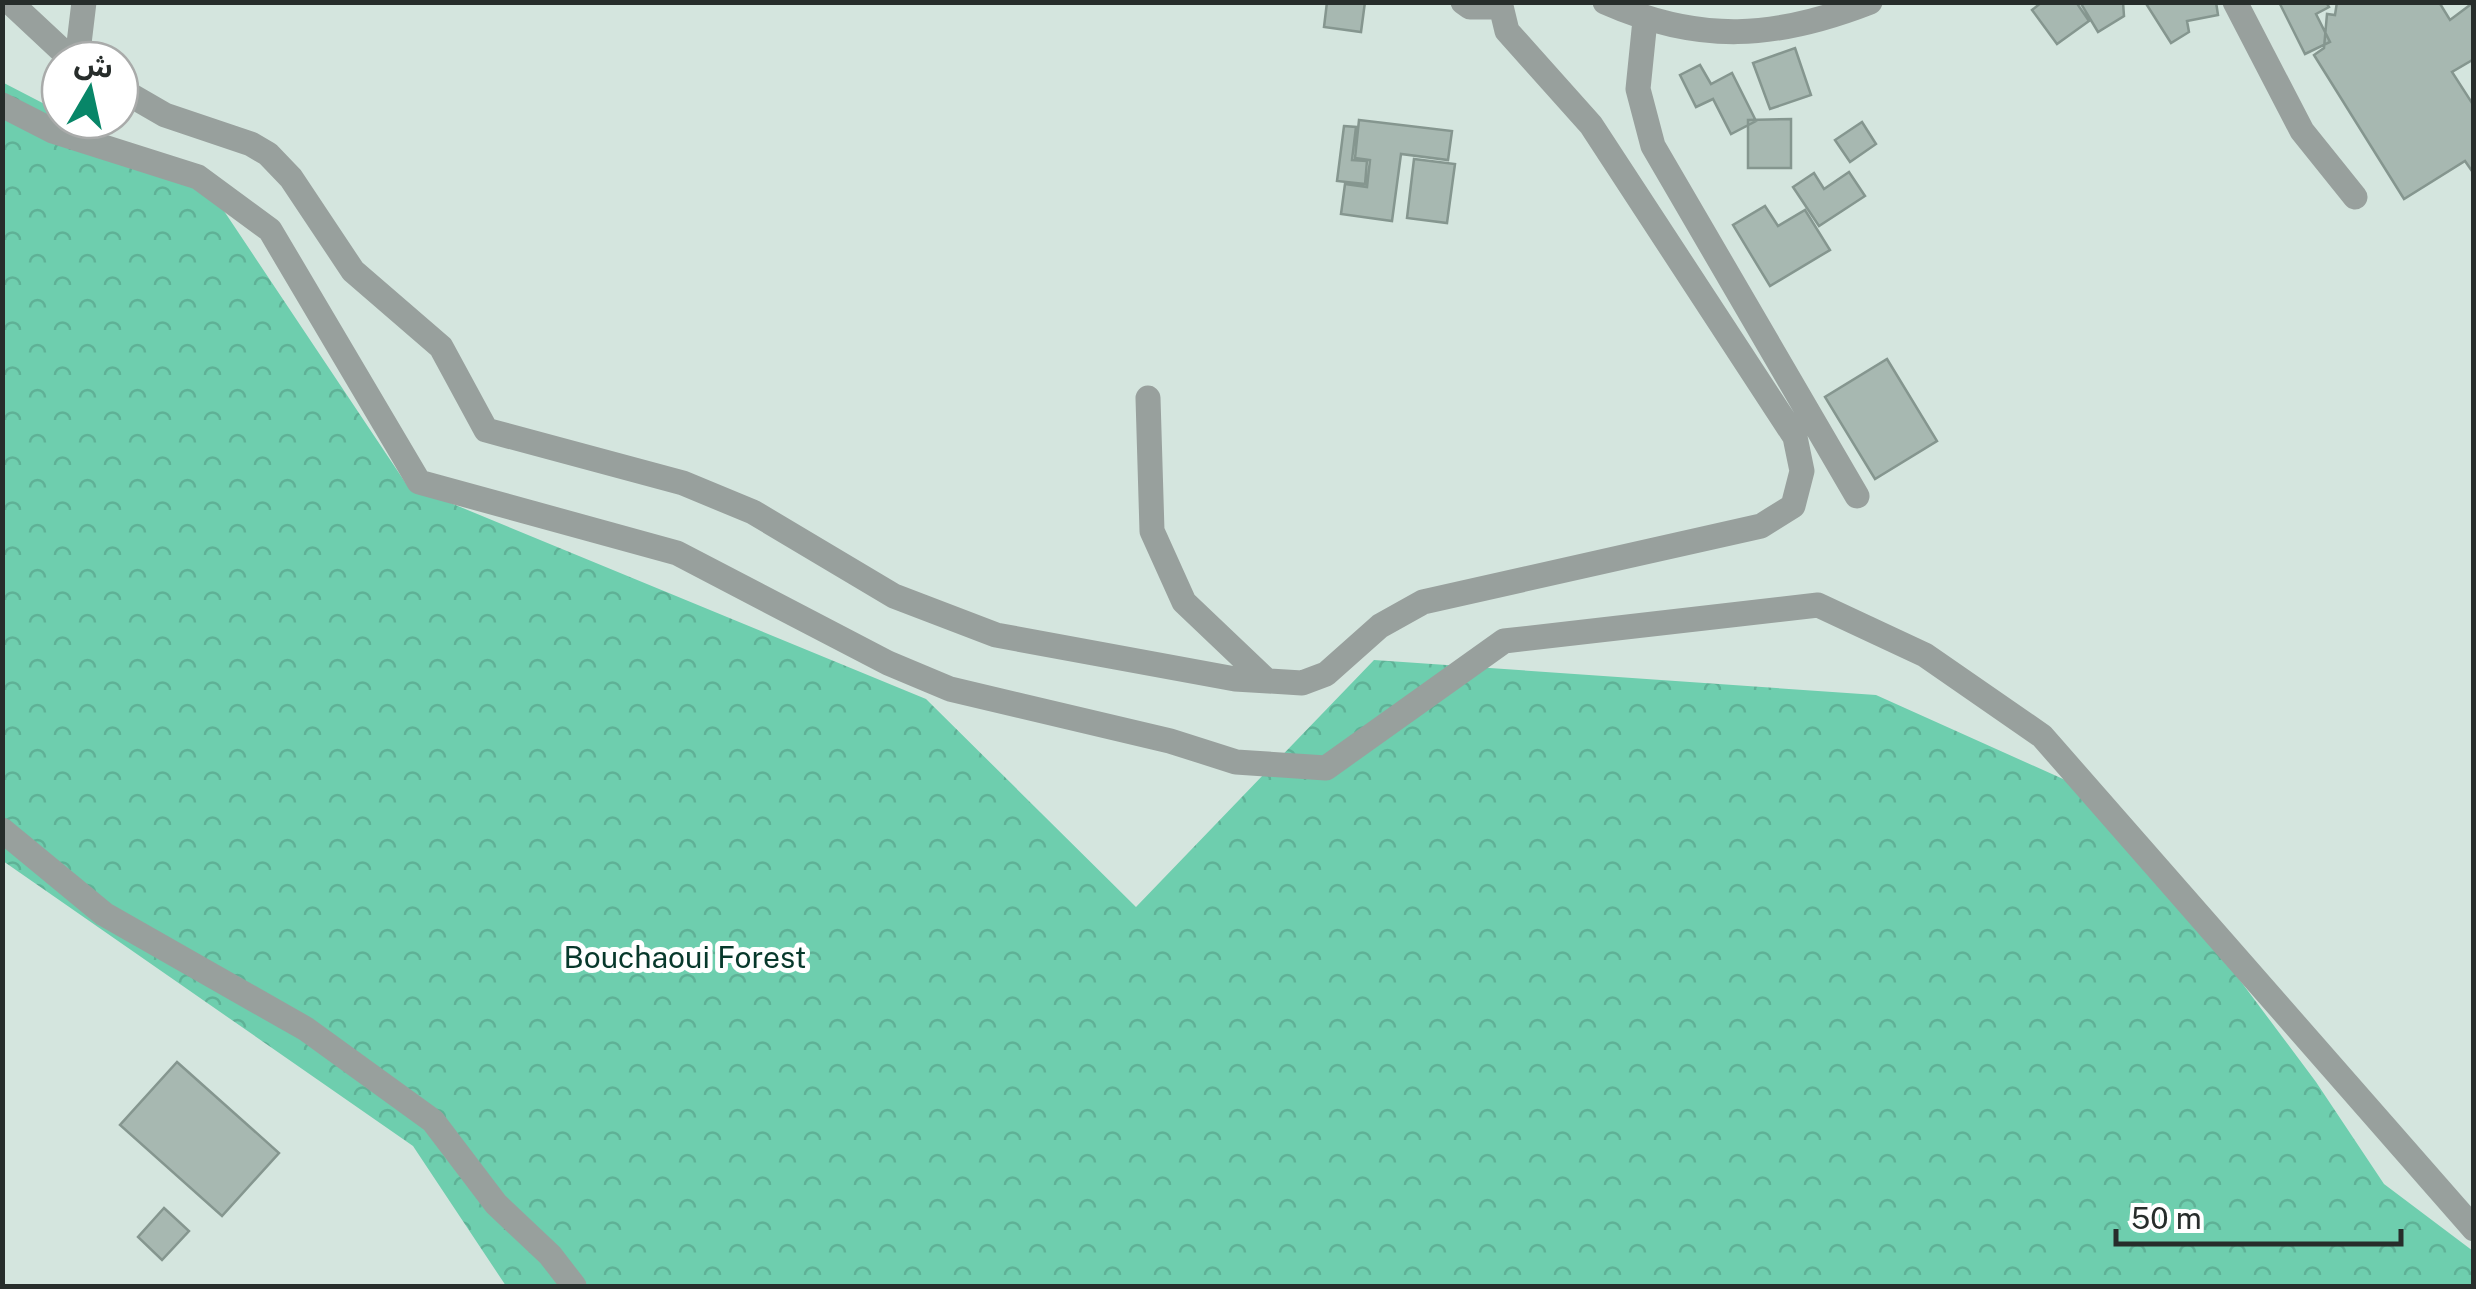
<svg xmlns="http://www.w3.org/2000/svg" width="2476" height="1289" font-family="'Public Sans','Noto Sans Arabic',sans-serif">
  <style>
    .forest { fill: url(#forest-crowns) }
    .building { fill: #a7b8b1; stroke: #85968f; stroke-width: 2.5 }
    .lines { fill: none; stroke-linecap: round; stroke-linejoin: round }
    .minor { stroke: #98a09d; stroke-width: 25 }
    .labels { text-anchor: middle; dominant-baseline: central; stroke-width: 10; stroke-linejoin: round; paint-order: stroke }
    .park-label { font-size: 30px; fill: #07382b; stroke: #fff }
  </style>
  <defs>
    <pattern id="forest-crowns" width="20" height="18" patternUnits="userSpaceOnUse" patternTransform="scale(2.5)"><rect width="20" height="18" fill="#6eceae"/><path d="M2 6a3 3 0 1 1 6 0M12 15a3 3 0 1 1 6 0" fill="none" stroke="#5fb196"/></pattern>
  </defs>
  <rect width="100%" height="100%" fill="#d4e5de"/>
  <path class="forest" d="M2,82L60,112V120H76L210,190L407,485L926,699L1136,907L1374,660L1876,695L2103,797L2316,1082L2384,1184L2473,1251V1286H506L413,1146L3,861Z"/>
  <path class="building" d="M1327,2H1365L1361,32L1324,27Z
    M2042,2H2076L2089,21L2057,44L2032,10Z
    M2080,2H2123L2124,16L2098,32Z
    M2145,2H2216L2218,15L2187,21L2189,32L2171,43Z
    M2279,2H2326L2329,7L2316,14L2330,42L2305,54Z
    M2337,2H2439L2450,20L2474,2V59L2452,72L2474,106V174L2465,161L2404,199L2314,55L2324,48L2327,14L2335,15Z
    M1795,48L1811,95L1770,109L1753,63Z
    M1700,65L1711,84L1732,73L1756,121L1731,134L1713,99L1696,107L1680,75Z
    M1791,119V168H1748V120Z
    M1359,120L1452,131L1448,160L1401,154L1392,221L1341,214L1345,184L1367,187L1370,160L1355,158Z
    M1862,122L1876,144L1850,162L1835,140Z
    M1344,126L1356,127L1352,160L1367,161L1365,184L1337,181Z
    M1414,159L1455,164L1447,223L1407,218Z
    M1849,172L1865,196L1819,226L1793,187L1814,173L1824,189Z
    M1765,206L1778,226L1805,210L1830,250L1770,286L1733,225Z
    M1887,359L1937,441L1875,479L1825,397Z
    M177,1062L279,1153L222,1216L120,1125Z
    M164,1208L189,1231L162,1260L138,1237Z"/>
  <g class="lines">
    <path class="minor" d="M10,2L72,60
      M1463,2L1470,7H1500
      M1605,2C1700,44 1775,39 1870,2
      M2235,2L2302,131L2355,197
      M1645,20L1638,89L1653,146L1857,496
      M77,60L84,2
      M120,89L165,115L251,144L268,154L291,178L353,271L441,347L486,430L683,483L753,512L894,596L996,635L1235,679L1302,683L1326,674L1380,626L1423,602L1761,526L1793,506L1802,471L1795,437L1591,125L1507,31L1500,2
      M2,105L53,131L198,177L270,230L419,482L677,553L888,663L950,689L1170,741L1236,762L1326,768L1504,641L1818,605L1925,655L2042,736L2474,1229
      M1148,398L1152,531L1184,602L1267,681
      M2,830L104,914L306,1029L433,1121L496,1204L550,1255L574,1286"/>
  </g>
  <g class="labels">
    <g class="park-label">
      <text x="685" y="957">Bouchaoui Forest</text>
    </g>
  </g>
  <rect width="2476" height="1289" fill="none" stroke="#272d2b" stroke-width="10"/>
  <g transform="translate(90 90) rotate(9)"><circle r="48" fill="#ffffff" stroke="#a9abaa" stroke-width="2.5"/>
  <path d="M0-8L18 38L0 25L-18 38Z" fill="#088668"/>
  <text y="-15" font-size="28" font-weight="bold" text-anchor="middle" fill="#272d2b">ش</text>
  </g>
  <path d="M2116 1229v15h285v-15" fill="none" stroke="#272d2b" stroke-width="5"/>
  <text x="2131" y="1229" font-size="30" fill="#272d2b" stroke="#ffffff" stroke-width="8" paint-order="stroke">50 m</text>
</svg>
